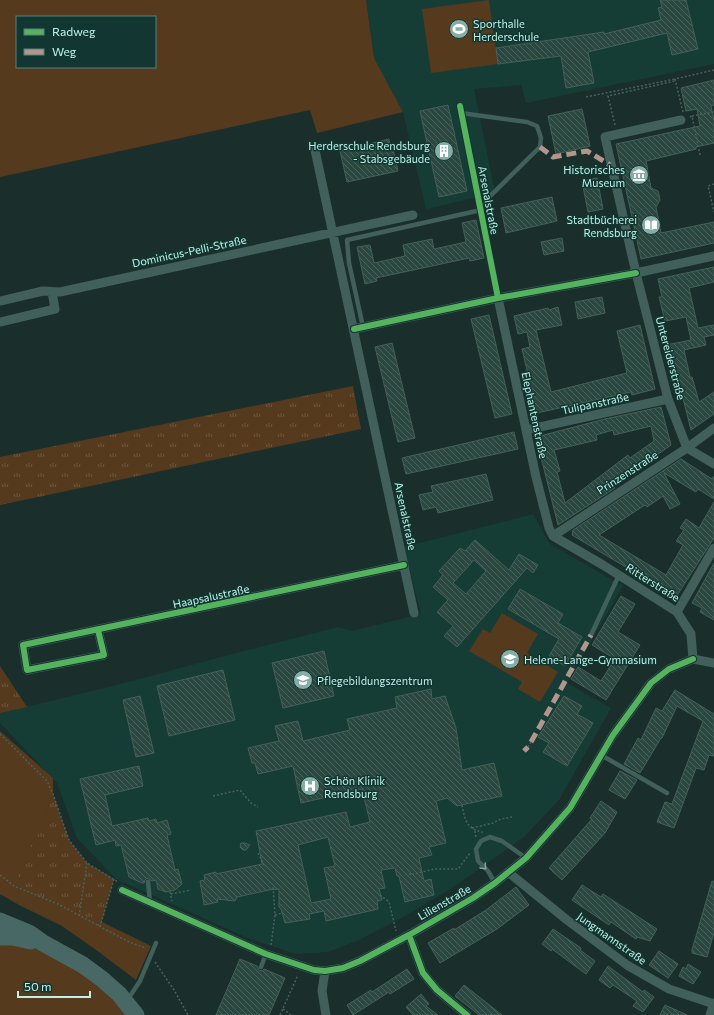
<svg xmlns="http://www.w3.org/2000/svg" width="714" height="1015" font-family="Commissioner,sans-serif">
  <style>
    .built { fill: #163c36 }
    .grass { fill: #553a1e; fill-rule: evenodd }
    .park { fill: url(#park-tufts) }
    .building { fill: url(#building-back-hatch); stroke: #456057; fill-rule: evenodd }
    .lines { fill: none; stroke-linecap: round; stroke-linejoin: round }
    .path { stroke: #49615d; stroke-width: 1.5; stroke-dasharray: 2 2; stroke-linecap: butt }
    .lane { stroke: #415f5b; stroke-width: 4.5 }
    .street { stroke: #415f5b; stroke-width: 9 }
    .highway { stroke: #476864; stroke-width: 17 }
    .quiet { stroke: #b2968c; stroke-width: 5; stroke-dasharray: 10 5; stroke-linecap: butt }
    .cycleway-casing { stroke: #123732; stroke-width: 8 }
    .cycleway { stroke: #56b35d; stroke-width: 6 }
    .oneway { stroke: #80a8a2 }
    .labels { text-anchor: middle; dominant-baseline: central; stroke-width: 3; stroke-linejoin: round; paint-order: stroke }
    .poi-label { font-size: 11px; fill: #bef2e8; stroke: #123732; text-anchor: start }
    .street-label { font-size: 11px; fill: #bef2e8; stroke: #123732 }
  </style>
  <defs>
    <pattern id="park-tufts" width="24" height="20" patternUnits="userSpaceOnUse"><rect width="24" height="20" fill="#553a1e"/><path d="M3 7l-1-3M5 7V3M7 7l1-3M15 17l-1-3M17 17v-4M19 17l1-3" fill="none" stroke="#6c573f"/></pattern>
    <pattern id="building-back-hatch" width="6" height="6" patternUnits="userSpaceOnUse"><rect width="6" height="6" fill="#2a4840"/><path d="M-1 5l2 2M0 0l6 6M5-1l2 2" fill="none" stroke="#47635c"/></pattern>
  </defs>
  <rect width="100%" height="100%" fill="#1a2f2c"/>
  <path class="built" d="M366,0H714V64L526,103L521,85L474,89L495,193L426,209L403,112L374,58Z
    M533,514L550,544L623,586L567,683L611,708L559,800L524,837L452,888L405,916L359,940L328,952L296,954L250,939L116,879L77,838L57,783L0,723V713L113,686L240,652L338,627L352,631L421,614L404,547Z"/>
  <path class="grass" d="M0,0H366L374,58L403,112L317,133L310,110L0,177ZM17,17H155V67H17Z
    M489,0L498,64L431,73L422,9Z
    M502,613L538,634L527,653L558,672L540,702L518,689L522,682L469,651L483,629L490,633Z
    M0,731L53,778V794L15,886L58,904L100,926L102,922L151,946L136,980L99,952L62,926L19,905L0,894Z
    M0,942L31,946L51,954L92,979L128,1015H0Z"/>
  <path class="park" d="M353,386L361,429L0,505V457Z
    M0,666L27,707L0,713Z
    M53,794L69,840L87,863L114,879L100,927L58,904L14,886Z"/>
  <path class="building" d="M660,0H686L698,49L672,55L667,33L588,52L594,83L566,88L561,56L498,64L496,48L604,32V34L661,20L658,8L662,7Z
    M714,80V105L711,106L714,120V143L696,147V149L646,161L651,188L658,191L659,195L660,200L656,207L661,233L714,222V243L641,259L616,144L700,126L697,109L686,111L681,88Z
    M448,105L467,191L439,197L420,111Z
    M582,109L590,146L556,154L548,116Z
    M389,139L390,146L392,145L398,171L347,182L340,151Z
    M597,178L603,209L588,212L582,181Z
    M552,197L557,221L506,233L501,208Z
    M476,220L484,258L470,261L469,258L376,278L377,281L365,284L357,247L370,245L374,263L405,256L403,245L432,239L434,249L466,242L462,223Z
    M562,238L564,251L544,255L541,242Z
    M714,267V282L689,288L698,328L714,325V335L704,337L706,345L684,350L690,377H692L699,402L714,392V414L691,430L678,378L673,379L666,345L691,340L686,317L665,321L659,297H662L658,279Z
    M602,297L605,313L578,319L575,302Z
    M558,307L562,325L536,330L551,392L627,373L617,331L640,325L655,389L632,395L631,392L537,413L522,349L530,347L527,332L518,334L514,316L548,308L549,310Z
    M489,315L512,414L495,418L471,319Z
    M392,343L415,438L398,442L375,347Z
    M661,407L671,445L613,486L615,488L558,525L536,437L605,419ZM651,426L654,441L630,458L628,455L565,503L557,472L560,471L554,450L597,440L596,435L613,430L614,435Z
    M514,432L518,449L406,474L402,458Z
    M681,459L712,479L714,476V499L698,489L696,492L664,473L680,504L670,509L663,496L647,507L645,505L628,516L599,535L666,575L683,545L676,541L684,530L680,528L686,519L699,528L714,502V538L676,597L572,535L573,530Z
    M486,474L493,500L438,513L436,507L423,510L419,495L433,492L431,486Z
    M475,540L509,570L519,554L538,565L533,573L527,568L457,647L444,636L453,626L437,612L448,600L433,587L443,575L439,571L460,548L465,551ZM474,560L486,571L466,594L453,583Z
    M714,563V620L700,612L702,608L692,603Z
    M520,589L563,614L558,623L582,637L565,666L549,656L559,639L508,609Z
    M621,596L635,604L618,632L640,645L606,700L571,679L578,667L601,681L615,659L592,645Z
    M324,651L334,696L283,708L272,663Z
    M223,670L235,720L169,736L157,686Z
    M431,689L432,699L445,696L456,728L462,770L494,763L502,796L457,806L447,798L436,801L446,843L429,847L432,855L419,858L424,881L431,879L434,895L405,902L399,876H397L395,868L381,870L385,888L379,889L382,900L377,901L378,909L326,921L324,911L309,914L310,919L285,923L281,909L279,907V889L269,890L237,897L235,901L217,899L218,902L204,905L200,881L205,880L204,875L216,872V874L262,864L256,831L346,812L350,827L370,822L362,789L301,803L293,766L258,774L255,763H252L248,748L279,741L275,726L298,721L303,741L350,730L347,719L397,708L395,697ZM328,837L335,866L324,868L331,899L311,903L298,845Z
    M675,690L714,714V756L709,755L704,770L696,768L674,828L657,822L665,802L672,804L703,721L677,706L662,738H661L640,773L624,764L638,738L641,740L656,708L662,711Z
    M140,696L154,753L136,757L123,700Z
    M564,696L582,706L577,714L593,723L567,766L543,752L549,743L538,737Z
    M139,766L143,786L105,795L112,826L148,818L149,821L156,819L157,823L167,820L171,834L167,835L175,870L178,869L182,884L175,890L166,892L158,889L156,880L152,881L147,878L145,880L144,883H142L129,877L121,845L116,846L115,840L96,845L80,779Z
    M620,771L637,780L625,799L609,790Z
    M601,801L617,812L605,833L562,880L549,868L592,819L590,818Z
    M241,843H245L250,845L246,850H243L240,847Z
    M712,881L714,882V932L707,957L692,953V950Z
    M582,885L601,897L603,894L657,929L650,941L637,937L636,939L611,922L609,925L572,900Z
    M516,887L529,905L497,929L440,963L428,943L454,928V930L486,910Z
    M553,929L581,948L580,950L595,961L586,974L552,949L551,951L542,944Z
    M659,951L678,964L668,978L649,965Z
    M240,959L257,966L259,970L262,971L264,969L285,978L269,1015H216Z
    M688,964L701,972L693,984L679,976L683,967L686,969Z
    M608,966L643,992L644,990L654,997L643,1012L633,1006L637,1001L613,985L610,988L599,980Z
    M407,969L414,979L390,994L389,992L353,1015L347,1005L371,990L372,992Z
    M464,985L502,1015H479L455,996Z
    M421,994L429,1004L426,1006L438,1015H413L406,1007Z
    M665,1005L687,1015H660Z"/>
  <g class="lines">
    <path class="path" d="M586,97L675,79
      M683,112L675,79L714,70
      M692,116L714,112
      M690,117L692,116L700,155
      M615,125L608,96L675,81
      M714,184L708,186L714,212
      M0,734L47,781L53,794L69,840L87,863L118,882
      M528,747L531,742
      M213,796L240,790L251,803L258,807
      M462,805C465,820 466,829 483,832
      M472,828L493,823L501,819L512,817
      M475,831L476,837
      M258,853L265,867
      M410,873V875L434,869H458L470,853
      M0,875L14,886L58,904L129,942L146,948
      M170,892L172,901
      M171,894L191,890
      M380,895L389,902L396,931
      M275,915L282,913
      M79,916L87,863
      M100,927L114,879
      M271,945L275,915L273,886
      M155,962L174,990L188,1015
      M283,1009L291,1015
      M280,1015L298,975"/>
    <path class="lane" d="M460,106L498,298
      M461,113L527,122L537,126L541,138L540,147L480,206
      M363,327L349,263L347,240L481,210
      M591,635L619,575
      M601,755L667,793
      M148,882L150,902
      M495,883L488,871L478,861L476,849L481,841L490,837L502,841L526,858
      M261,967L266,954
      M128,999L140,981L156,943"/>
    <path class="street" d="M681,120L605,137L636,273L668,399L687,448L714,464
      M315,150L414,613
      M498,298L536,477L549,528L553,536L603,565L677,612L691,634L693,659
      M0,301L43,291L60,292L413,215
      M0,322L55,309L52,292
      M354,329L498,298L636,273L714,256
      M526,430L668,399
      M553,536L687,448L714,428
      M677,612L714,548
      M98,630L104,655L27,670L23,645L404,565
      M693,659L714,663
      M508,872L567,920L627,965L669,989L714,1004
      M122,890L266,954L314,970L325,971L343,968L360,961L409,935L473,898L495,883L526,858L570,808L613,735L651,683L669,669L693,659
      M409,935L423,973L437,990L467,1015
      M325,971L322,991L326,1015
      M710,1015L714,1003"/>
    <path class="highway" d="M0,921L29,933L43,943L83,965L102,979L119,994L136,1015
      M0,937H12L31,941"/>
    <path class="quiet" d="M540,147L553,157L587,151L610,165
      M531,742L591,635
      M524,751L528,747"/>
    <defs>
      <path id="cycleway" d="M460,106L498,298
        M354,329L498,298L636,273
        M98,630L104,655L27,670L23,645L404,565
        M122,890L266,954L314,970L325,971L343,968L360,961L409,935L473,898L495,883L526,858L570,808L613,735L651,683L669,669L693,659
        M409,935L423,973L437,990L467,1015"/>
    </defs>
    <use href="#cycleway" class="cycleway-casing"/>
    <use href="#cycleway" class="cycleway"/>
  </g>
  <defs><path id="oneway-chevron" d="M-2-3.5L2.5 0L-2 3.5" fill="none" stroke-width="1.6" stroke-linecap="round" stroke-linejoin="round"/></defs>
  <use class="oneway" href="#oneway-chevron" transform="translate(484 867) rotate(47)"/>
  <defs>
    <symbol id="stadium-disc" viewBox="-11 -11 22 22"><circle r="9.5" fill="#85aea6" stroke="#123732"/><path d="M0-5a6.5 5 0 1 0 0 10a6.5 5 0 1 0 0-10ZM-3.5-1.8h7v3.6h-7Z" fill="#fff"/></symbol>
    <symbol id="building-disc" viewBox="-11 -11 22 22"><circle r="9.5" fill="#85aea6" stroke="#123732"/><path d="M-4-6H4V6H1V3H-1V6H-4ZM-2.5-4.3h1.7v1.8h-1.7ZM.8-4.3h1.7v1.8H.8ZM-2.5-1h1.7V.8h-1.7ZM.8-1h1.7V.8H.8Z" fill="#fff"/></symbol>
    <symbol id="museum-disc" viewBox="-11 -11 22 22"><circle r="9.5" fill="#85aea6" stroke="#123732"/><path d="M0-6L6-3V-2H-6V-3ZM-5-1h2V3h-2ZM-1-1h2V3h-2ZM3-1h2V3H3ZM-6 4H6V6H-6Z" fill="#fff"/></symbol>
    <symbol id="library-disc" viewBox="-11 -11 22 22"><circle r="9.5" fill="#85aea6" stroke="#123732"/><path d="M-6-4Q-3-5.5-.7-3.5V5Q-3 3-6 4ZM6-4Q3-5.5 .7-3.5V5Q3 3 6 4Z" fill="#fff"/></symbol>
    <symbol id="school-disc" viewBox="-11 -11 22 22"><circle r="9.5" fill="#85aea6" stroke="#123732"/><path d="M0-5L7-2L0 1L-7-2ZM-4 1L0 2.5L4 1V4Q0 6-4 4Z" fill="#fff"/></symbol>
    <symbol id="university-disc" viewBox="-11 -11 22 22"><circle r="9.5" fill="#85aea6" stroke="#123732"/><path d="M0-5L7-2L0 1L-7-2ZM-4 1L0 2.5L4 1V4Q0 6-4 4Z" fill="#fff"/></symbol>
    <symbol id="hospital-disc" viewBox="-11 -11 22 22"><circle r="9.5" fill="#85aea6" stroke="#123732"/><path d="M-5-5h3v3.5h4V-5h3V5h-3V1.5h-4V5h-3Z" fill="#fff"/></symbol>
  </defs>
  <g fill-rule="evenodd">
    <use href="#stadium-disc" x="448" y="18" width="22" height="22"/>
    <use href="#building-disc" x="433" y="140" width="22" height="22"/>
    <use href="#museum-disc" x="628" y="164" width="22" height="22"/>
    <use href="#library-disc" x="640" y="214" width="22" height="22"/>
    <use href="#school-disc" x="499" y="648" width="22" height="22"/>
    <use href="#university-disc" x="292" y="669" width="22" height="22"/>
    <use href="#hospital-disc" x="299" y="775" width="22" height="22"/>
  </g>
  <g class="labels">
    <g class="poi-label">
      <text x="473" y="23">Sporthalle<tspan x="473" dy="13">Herderschule</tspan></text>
      <text x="430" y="145" text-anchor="end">Herderschule Rendsburg<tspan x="430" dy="13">- Stabsgebäude</tspan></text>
      <text x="625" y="169" text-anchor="end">Historisches<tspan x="625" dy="13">Museum</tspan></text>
      <text x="637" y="219" text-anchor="end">Stadtbücherei<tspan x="637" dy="13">Rendsburg</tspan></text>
      <text x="524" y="659">Helene-Lange-Gymnasium</text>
      <text x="317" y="680">Pflegebildungszentrum</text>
      <text x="324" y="780">Schön Klinik<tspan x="324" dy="13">Rendsburg</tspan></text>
    </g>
    <g class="street-label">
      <text transform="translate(489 200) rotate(79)">Arsenalstraße</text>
      <text transform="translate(189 251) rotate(-12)">Dominicus-Pelli-Straße</text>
      <text transform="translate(671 358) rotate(75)">Untereiderstraße</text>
      <text transform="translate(595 403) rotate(-12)">Tulipanstraße</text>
      <text transform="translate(535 415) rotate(78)">Elephantenstraße</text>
      <text transform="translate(627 472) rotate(-33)">Prinzenstraße</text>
      <text transform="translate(406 516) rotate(78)">Arsenalstraße</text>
      <text transform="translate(653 582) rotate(32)">Ritterstraße</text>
      <text transform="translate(211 596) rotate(-12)">Haapsalustraße</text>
      <text transform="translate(444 902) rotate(-30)">Lilienstraße</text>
      <text transform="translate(612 938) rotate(35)">Jungmannstraße</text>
    </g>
  </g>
  <rect x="16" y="16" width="140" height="52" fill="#123732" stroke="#57827b"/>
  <rect x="24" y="29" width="20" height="6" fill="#56b35d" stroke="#57827b"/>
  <text x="52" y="36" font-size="12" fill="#bef2e8">Radweg</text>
  <rect x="24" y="49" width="20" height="6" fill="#b2968c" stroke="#57827b"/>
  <text x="52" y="56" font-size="12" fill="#bef2e8">Weg</text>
  <path d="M18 991v6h72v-6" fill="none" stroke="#bef2e8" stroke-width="2"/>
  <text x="24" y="991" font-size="12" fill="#bef2e8" stroke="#123732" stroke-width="3" paint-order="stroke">50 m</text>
</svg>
